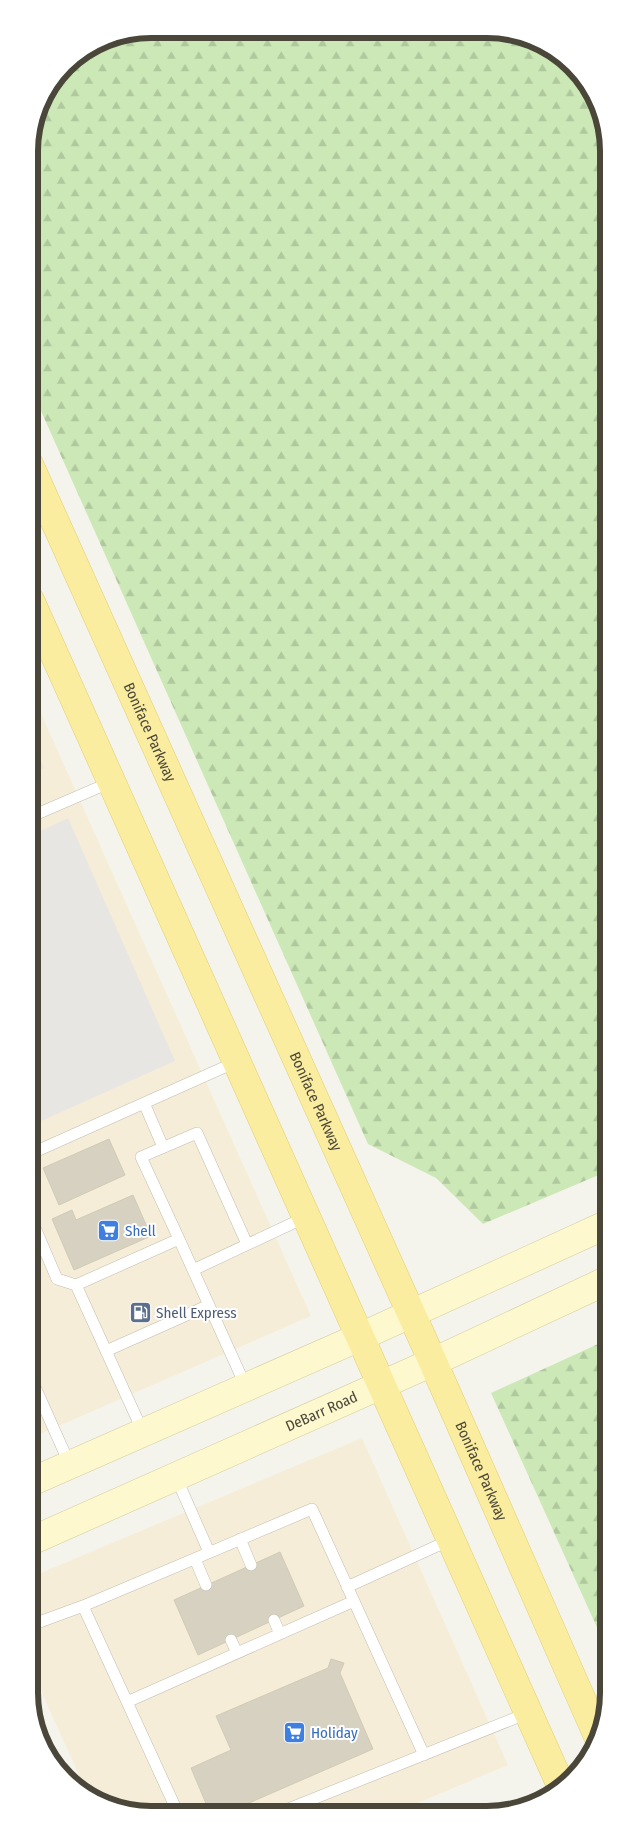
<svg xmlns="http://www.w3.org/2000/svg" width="638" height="1844" font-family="'Fira Sans Condensed',sans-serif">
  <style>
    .commercial { fill: #f6edd8 }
    .forest { fill: url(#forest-firs) }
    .parking { fill: #e7e6e3 }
    .building { fill: #d7d1c1; stroke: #d1cab5 }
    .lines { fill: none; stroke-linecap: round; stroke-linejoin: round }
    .lane-casing { stroke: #c1bdae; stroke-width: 12 }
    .secondary-casing { stroke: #d3cc9d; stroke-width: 29 }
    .primary-casing { stroke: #e1ce6e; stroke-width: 29 }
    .lane { stroke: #fff; stroke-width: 11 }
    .secondary { stroke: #fdf8ce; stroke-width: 28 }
    .primary { stroke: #fbed9f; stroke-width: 28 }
    .labels { text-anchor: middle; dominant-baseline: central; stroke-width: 4; stroke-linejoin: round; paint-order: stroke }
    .street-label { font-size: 15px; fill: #4a4639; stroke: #fff }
    .shop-label { font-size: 15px; fill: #366cbe; stroke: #fff; text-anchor: start }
    .service-label { font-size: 15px; fill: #4e5e75; stroke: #fff; text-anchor: start }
    .rim { fill: none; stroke: #4a4639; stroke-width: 6 }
  </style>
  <defs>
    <pattern id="forest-firs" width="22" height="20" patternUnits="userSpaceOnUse" patternTransform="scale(1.25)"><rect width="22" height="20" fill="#cbe8b6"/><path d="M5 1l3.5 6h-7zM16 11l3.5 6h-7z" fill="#b0c89d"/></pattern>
  </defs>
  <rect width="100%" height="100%" fill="#f5f4ec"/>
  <path class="commercial" d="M30,689L311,1316L31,1438Z
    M362,1438L508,1765L394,1813H127L86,1791L31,1669V1577Z"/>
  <path class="forest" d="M150,29L512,31L574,64L607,126L608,1171L483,1224L436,1178L368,1144L29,384V142L41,96L70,59L104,38Z
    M609,1339V1654L491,1393Z"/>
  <path class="parking" d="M30,736L44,768L30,775Z
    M68,818L175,1061L30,1126V836Z"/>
  <path class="building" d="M109,1139L125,1175L59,1205L43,1168Z
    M133,1195L151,1236L74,1270L52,1219L72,1210L76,1220Z
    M280,1552L304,1606L198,1655L174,1600Z
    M331,1659L344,1663L340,1673L373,1749L226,1813H210L191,1768L231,1750L216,1716L328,1668Z"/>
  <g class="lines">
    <defs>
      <path id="lane" d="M30,817L111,782
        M144,1103L163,1147
        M30,1154L236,1062
        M30,1216L57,1279L76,1285
        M179,1239L141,1157L197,1133L247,1244
        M106,1351L209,1305
        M31,1378L70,1465
        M246,1387L193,1270L306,1217
        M143,1432L76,1285L179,1239L193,1270
        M176,1477L209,1552
        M240,1539L251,1565
        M195,1559L206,1585
        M347,1587L450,1540
        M274,1620L280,1634
        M31,1622L34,1624L83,1606
        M231,1640L237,1653
        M127,1702L354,1601
        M178,1813L83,1606L312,1509L424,1755
        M278,1813L528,1713"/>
      <g id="secondary">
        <path d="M31,1482L360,1337L608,1224"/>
        <path id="s1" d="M31,1541L433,1362L608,1280"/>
      </g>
      <g id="primary">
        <path id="s2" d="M29,464L433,1362L600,1741"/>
        <path d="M30,600L562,1788"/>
      </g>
    </defs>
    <use href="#lane" class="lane-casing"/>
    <use href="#secondary" class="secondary-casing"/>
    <use href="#primary" class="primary-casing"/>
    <use href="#lane" class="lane"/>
    <use href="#secondary" class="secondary"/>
    <use href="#primary" class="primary"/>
  </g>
  <defs>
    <symbol id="supermarket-square" viewBox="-11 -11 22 22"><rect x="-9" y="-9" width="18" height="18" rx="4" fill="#3f7fe0" stroke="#fff"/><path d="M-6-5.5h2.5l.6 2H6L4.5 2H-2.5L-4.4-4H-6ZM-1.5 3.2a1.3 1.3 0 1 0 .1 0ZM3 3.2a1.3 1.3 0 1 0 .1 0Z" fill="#fff"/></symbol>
    <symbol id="fuel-square" viewBox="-11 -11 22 22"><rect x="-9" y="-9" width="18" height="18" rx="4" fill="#5c6f8a" stroke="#fff"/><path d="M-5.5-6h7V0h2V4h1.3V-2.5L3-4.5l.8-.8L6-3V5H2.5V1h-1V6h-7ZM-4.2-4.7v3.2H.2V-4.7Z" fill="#fff"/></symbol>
  </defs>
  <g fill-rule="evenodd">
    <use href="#supermarket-square" x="96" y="1218" width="25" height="25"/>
    <use href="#fuel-square" x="128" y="1300" width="25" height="25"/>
    <use href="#supermarket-square" x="282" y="1720" width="25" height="25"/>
  </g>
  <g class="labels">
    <g class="street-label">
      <text stroke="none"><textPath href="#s2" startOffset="294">Boniface Parkway</textPath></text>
      <text stroke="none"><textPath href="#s2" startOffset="699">Boniface Parkway</textPath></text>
      <text stroke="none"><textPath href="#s1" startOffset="318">DeBarr Road</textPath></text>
      <text stroke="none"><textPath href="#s2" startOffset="1104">Boniface Parkway</textPath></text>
    </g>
    <g class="shop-label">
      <text x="125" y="1231">Shell</text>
      <text x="311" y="1733">Holiday</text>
    </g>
    <g class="service-label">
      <text x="156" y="1313">Shell Express</text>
    </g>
  </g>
  <path d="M0 0H638V1844H0ZM151 38H487A113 113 0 0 1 600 151V1693A113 113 0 0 1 487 1806H151A113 113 0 0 1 38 1693V151A113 113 0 0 1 151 38Z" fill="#fff" fill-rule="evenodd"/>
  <path class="rim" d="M151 38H487A113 113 0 0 1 600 151V1693A113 113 0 0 1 487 1806H151A113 113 0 0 1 38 1693V151A113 113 0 0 1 151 38Z"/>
</svg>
